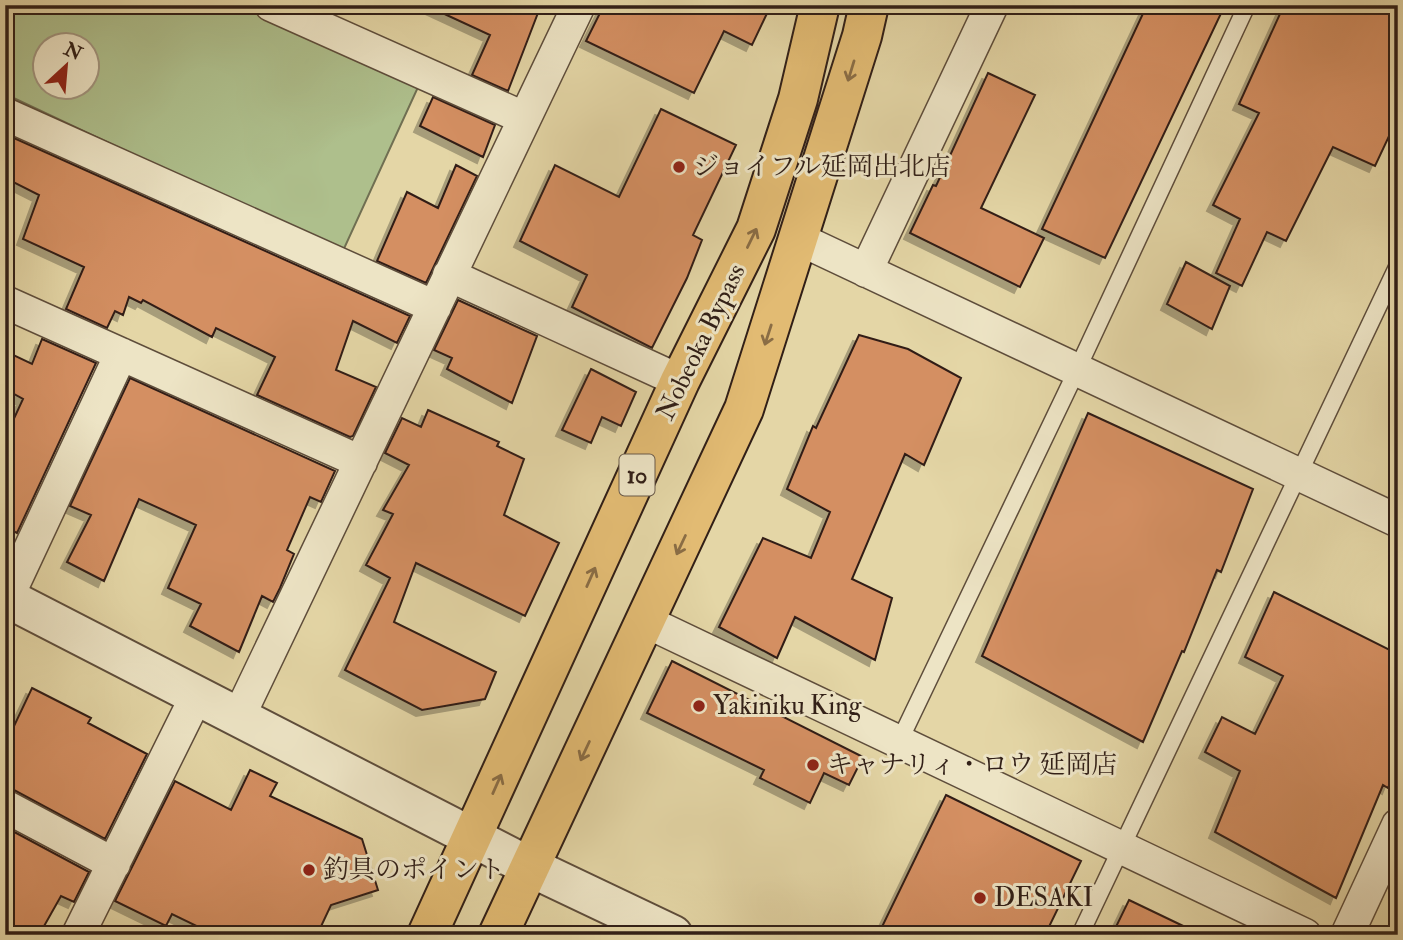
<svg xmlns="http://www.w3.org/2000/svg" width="1403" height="940" font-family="'IM FELL Double Pica','Noto Serif JP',serif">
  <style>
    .green { fill: #aebf8c; stroke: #706f52; stroke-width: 2; fill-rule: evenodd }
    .building { fill: #d48f62; stroke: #311f17; stroke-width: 2; filter: url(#shadow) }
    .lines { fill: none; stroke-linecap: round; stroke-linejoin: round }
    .service-casing { stroke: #5e4d3b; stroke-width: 19 }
    .minor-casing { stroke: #5e4d3b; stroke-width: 35 }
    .tertiary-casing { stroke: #5e4d3b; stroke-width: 42 }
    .trunk-casing { stroke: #311f17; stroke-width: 42 }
    .service { stroke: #ede4c5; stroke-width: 16 }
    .minor { stroke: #ede4c5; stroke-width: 32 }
    .tertiary { stroke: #ede4c5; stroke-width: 38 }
    .trunk { stroke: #e2bb73; stroke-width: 38 }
    .oneway { stroke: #8a6d45 }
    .poi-dot { fill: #8f2418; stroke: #ede4c5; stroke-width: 2.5 }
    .labels { text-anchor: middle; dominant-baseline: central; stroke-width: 6; stroke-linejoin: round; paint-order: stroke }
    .shield { fill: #ede4c5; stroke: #695a4b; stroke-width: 2 }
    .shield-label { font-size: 24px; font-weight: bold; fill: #311f17 }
    .poi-label { font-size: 26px; fill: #311f17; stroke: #ede4c5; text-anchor: start }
    .street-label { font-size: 26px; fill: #311f17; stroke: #ede4c5 }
  </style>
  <defs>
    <filter id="shadow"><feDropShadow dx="-6" dy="6" stdDeviation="0" flood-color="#0004"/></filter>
  </defs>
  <rect width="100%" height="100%" fill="#e4d6a6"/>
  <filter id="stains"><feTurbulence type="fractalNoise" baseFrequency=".00286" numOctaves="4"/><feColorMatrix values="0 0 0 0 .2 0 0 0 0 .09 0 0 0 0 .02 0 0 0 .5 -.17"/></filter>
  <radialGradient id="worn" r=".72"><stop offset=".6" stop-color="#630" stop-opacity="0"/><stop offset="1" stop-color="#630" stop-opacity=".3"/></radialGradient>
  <path class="green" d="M5,5H243L419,85L342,253L5,94ZM46,46H88V88H46Z"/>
  <path class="building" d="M425,5H541L508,91L472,75L490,35Z
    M604,5H771L752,45L724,31L694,93L586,41Z
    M1147,5H1225L1105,258L1042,229Z
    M1284,5H1385L1398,11V117L1375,166L1333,147L1286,241L1267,232L1242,286L1216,273L1240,219L1213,205L1259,113L1239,104Z
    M988,73L1035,95L981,208L1044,238L1020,287L910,233L933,185L936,186Z
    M433,97L495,125L483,157L420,126Z
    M661,109L736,145L693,235L702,240L687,278L652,348L572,307L587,275L520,241L555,165L619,197Z
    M5,134L410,316L397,343L353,321L336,370L376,387L353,436L350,437L257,395L275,357L216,328L212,337L143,300L141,303L129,297L123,315L115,311L107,328L66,309L84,267L23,239L39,195L5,178Z
    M456,165L477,176L426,283L377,261L407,192L438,208Z
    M1186,262L1230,286L1212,329L1167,304Z
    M458,300L537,336L512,403L447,369L452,358L434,350Z
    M859,335L908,349L961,378L924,465L905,454L852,579L892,598L875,660L795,617L777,658L719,627L763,538L811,558L830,512L787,489L813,426L816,428Z
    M42,339L96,363L17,533L5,526V438L23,399L5,389V351L32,364Z
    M591,369L636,392L621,426L602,417L591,443L562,430Z
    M130,378L335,471L321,502L310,497L287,550L294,554L280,588L273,602L262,596L239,652L190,626L201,604L168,588L196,525L139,499L104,581L67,562L91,515L70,506Z
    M428,410L499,442L497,446L524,459L504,515L559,543L525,616L416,563L394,622L496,672L485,699L422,710L345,670L390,578L366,565L393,514L383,510L409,465L385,453L402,418L421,427Z
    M1088,413L1253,489L1221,572L1217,570L1184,652L1182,651L1143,742L982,656Z
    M1274,592L1398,654V763L1388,788L1383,785L1336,898L1215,832L1240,771L1205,752L1222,717L1255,734L1283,676L1245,657Z
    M672,661L863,757L849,785L824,773L810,803L760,778L764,770L647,713Z
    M32,688L91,718L88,723L147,754L105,839L14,790L5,788V745Z
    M250,770L277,783L270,796L362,839L378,890L331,905L317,935H215L172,914L166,926L115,901L175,781L231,810Z
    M946,795L1081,861L1045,935H878Z
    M5,827L89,872L74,902L61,896L39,935H5Z
    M1129,900L1202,935H1112Z"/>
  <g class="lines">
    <defs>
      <path id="service" d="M899,742L1077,370L1247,5
        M1080,935L1398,265"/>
      <path id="minor" d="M271,5L524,118
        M5,114L435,307
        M799,239L1398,521
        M866,271L992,5
        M449,275L680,381
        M5,302L361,462
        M7,598L121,354
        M645,621L1305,935
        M239,716L579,5
        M5,806L114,864
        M78,935L197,695
        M1347,935L1398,825"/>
      <path id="tertiary" d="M5,597L530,867L673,935"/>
      <path id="trunk" d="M427,935L680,381L756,229L798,99L820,5
        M498,935L744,409L862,36L869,5"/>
    </defs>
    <use href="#service" class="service-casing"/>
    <use href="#minor" class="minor-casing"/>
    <use href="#tertiary" class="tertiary-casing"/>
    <use href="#trunk" class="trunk-casing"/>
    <use href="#service" class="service"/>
    <use href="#minor" class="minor"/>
    <use href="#tertiary" class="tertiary"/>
    <use href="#trunk" class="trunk"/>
  </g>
  <defs><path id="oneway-shaft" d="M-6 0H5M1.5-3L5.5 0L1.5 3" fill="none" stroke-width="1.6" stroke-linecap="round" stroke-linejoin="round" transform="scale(1.75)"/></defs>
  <g class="oneway">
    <use href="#oneway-shaft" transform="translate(851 71) rotate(107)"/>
    <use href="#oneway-shaft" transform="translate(752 238) rotate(-64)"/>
    <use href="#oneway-shaft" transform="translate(768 335) rotate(108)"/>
    <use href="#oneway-shaft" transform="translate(681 545) rotate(115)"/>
    <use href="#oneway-shaft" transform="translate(591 577) rotate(-66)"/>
    <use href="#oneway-shaft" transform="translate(585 751) rotate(115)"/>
    <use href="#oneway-shaft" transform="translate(497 784) rotate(-66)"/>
  </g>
  <g class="poi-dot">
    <circle cx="679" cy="167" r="7"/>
    <circle cx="699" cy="706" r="7"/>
    <circle cx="813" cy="765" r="7"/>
    <circle cx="309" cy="870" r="7"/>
    <circle cx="980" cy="898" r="7"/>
  </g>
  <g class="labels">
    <rect class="shield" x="619.5" y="454.5" width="35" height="41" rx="5"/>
    <g class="shield-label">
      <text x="637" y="475">10</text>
    </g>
    <g class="poi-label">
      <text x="693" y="167">ジョイフル延岡出北店</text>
      <text x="713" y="706">Yakiniku King</text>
      <text x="827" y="765">キャナリィ・ロウ 延岡店</text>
      <text x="323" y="870">釣具のポイント</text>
      <text x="994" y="898">DESAKI</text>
    </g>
    <g class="street-label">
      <text transform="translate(701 342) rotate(-64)">Nobeoka Bypass</text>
    </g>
  </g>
  <rect width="1403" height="940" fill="none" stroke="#e4d6a6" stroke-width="28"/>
  <rect x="7" y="7" width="1389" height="926" fill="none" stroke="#311f17" stroke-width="3.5"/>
  <rect x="14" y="14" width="1375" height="912" fill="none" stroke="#311f17" stroke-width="2"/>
  <g transform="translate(66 66) rotate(26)"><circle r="33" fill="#ede4c5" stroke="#a2957f" stroke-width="2"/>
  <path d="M0-5L12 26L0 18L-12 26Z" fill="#8f2418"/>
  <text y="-10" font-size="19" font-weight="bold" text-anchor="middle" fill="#311f17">N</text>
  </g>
  <rect width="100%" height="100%" filter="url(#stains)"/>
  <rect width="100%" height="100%" fill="url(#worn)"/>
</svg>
